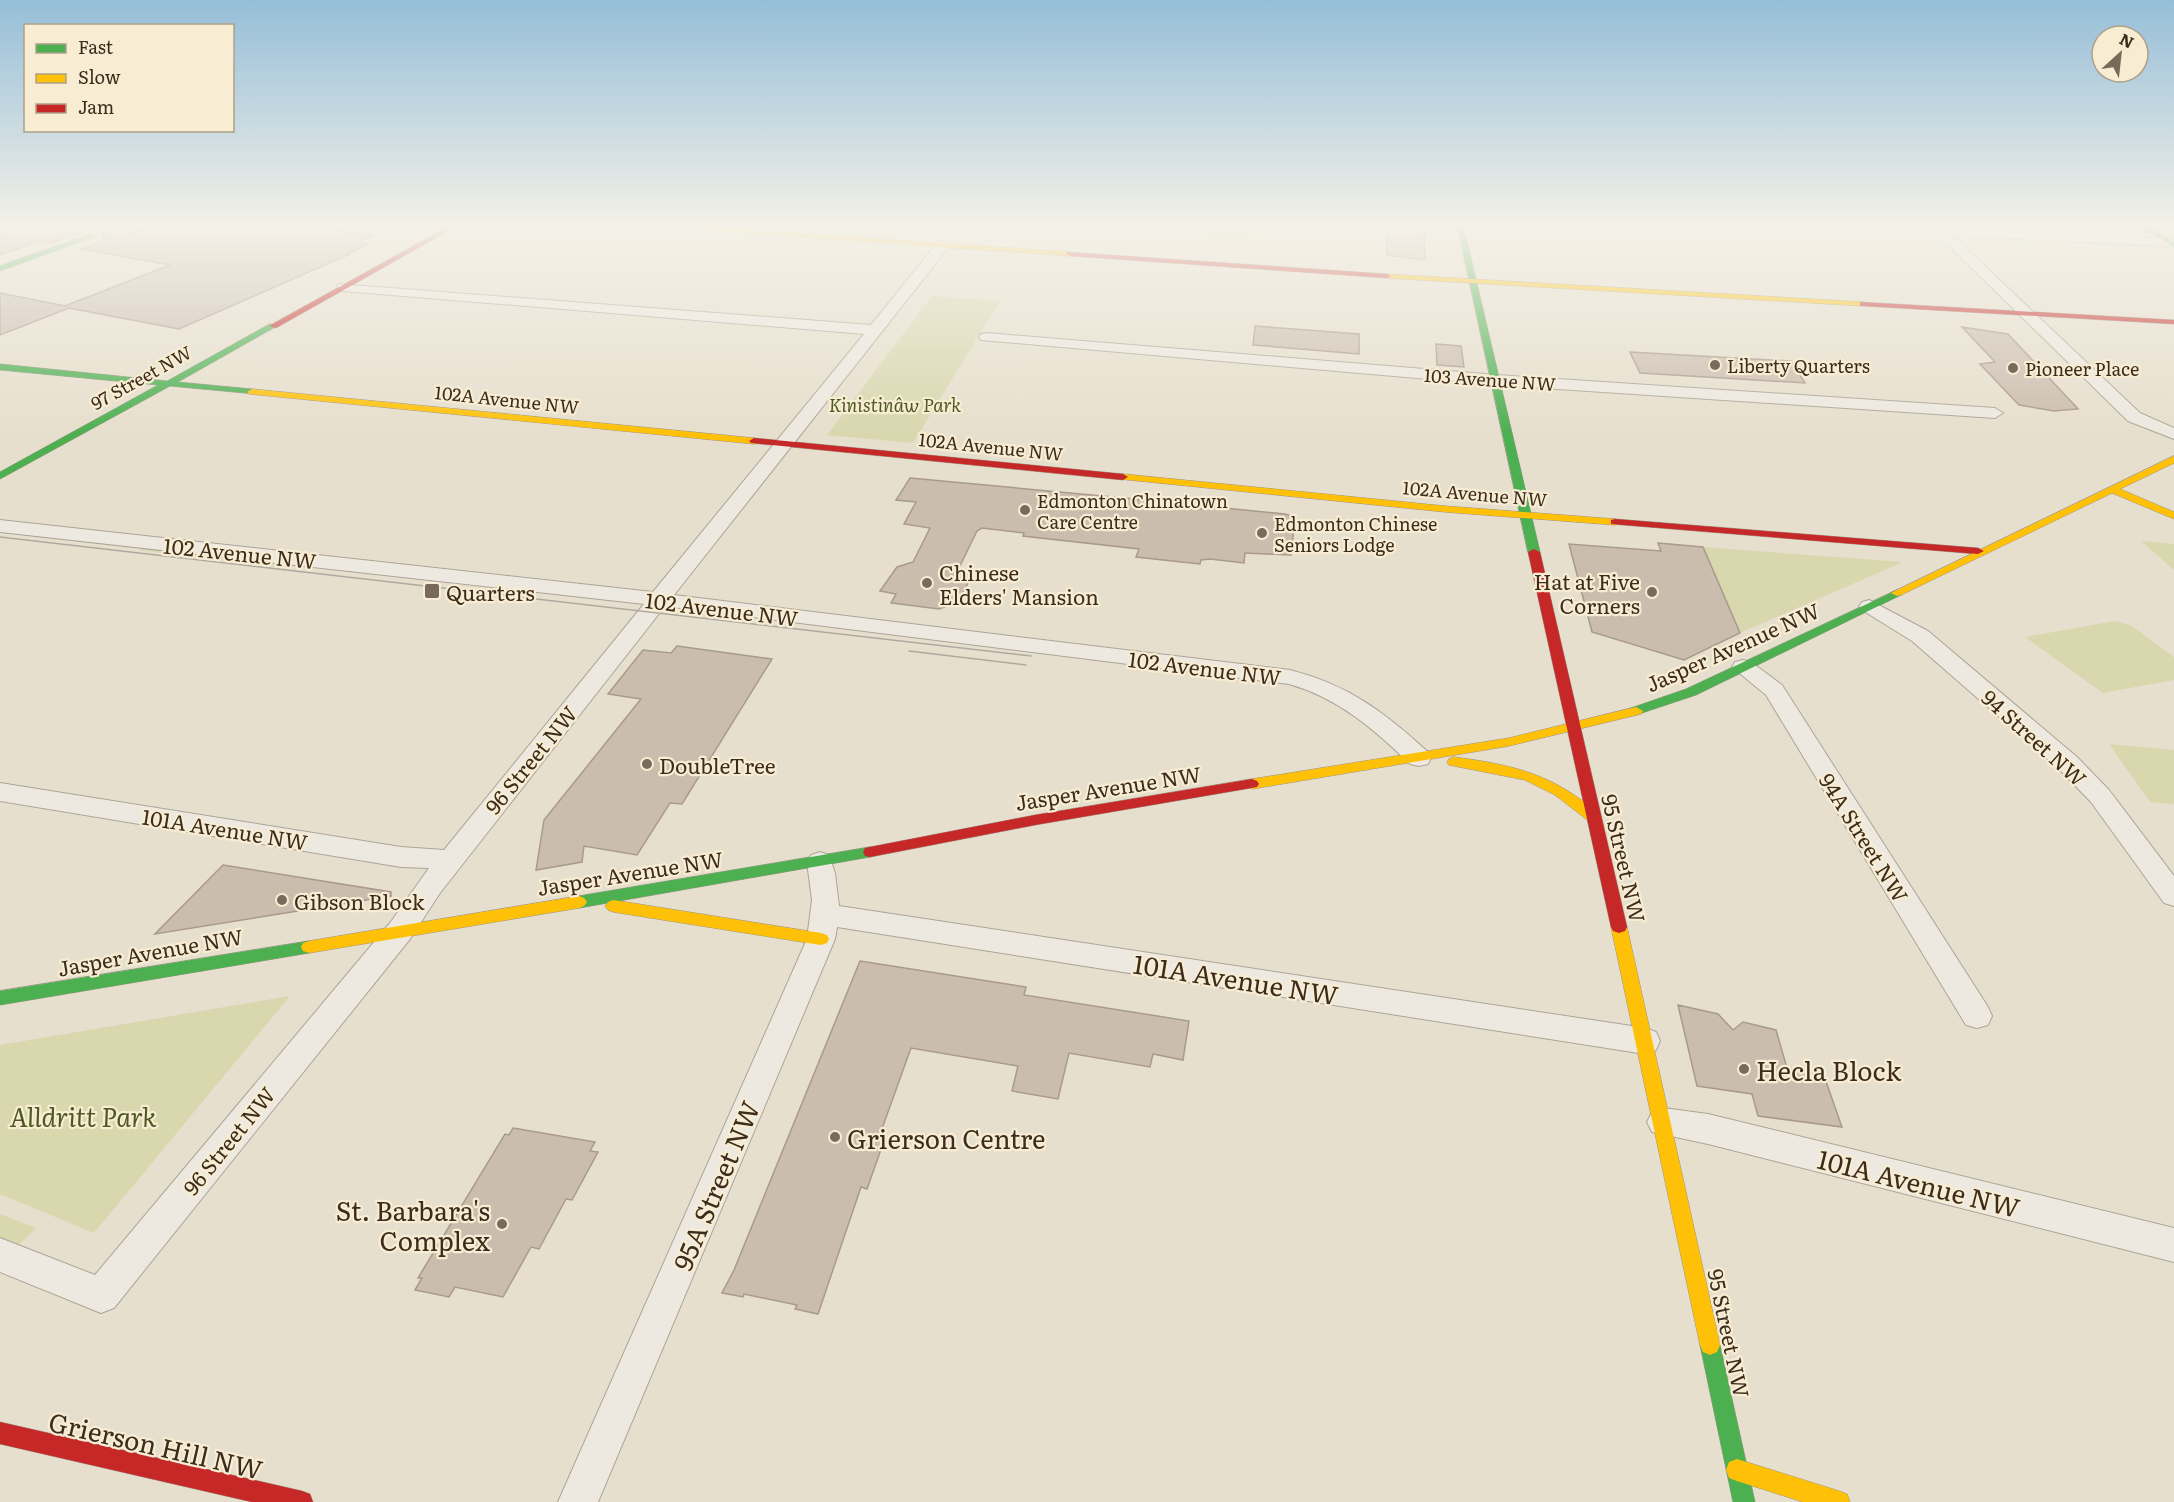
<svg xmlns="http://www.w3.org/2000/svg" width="2174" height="1502" font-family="Literata,serif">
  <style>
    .green { fill: #d8d7ae }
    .building { fill: #cbbdae; stroke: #a89a8c; stroke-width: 1.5 }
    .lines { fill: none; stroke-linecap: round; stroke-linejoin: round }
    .street-casing { stroke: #aca497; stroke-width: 2 }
    .fast-casing { stroke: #9c9386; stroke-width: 1 }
    .slow-casing { stroke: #9c9386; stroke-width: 1 }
    .jam-casing { stroke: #9c9386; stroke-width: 1 }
    .street { fill: #eee9e0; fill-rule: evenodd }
    .fast { fill: #4caf50; fill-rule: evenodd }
    .slow { fill: #ffc107; fill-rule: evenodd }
    .jam { fill: #c62828; fill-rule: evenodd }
    .tram { stroke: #aea9a0; stroke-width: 1.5 }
    .poi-dot { fill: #786b5b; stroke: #f8edd3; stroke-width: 2 }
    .labels { text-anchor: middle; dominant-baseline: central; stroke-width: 4.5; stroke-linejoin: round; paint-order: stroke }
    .far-poi-label { font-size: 18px; fill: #3c2c1d; stroke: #f8edd3; text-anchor: start }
    .far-street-label { font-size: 18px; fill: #3c2c1d; stroke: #f8edd3 }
    .far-park-label { font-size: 18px; font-style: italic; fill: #4d5a22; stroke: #f8edd3 }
    .street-label { font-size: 21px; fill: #3c2c1d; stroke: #f8edd3 }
    .poi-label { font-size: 21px; fill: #3c2c1d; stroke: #f8edd3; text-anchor: start }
    .near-street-label { font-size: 26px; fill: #3c2c1d; stroke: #f8edd3 }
    .near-poi-label { font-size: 26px; fill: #3c2c1d; stroke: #f8edd3; text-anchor: start }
    .near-park-label { font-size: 26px; font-style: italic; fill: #4d5a22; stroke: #f8edd3 }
  </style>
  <rect width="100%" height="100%" fill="#e7dfcd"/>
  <path class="green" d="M1194,224H1256L1260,231C1247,246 1203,245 1192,228Z
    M932,296L1000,301L913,443L827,435Z
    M2141,541L2174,544V570Z
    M144,547L282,562L276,566L139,550Z
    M1703,547L1903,562L1740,633Z
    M2115,621L2132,626L2174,657V680L2103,693L2025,637Z
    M2109,744L2174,750V804L2150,802Z
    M290,996L94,1233L0,1194V1045Z
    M0,1214L36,1228L0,1263Z"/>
  <path class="building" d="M0,224H129L130,234L158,224H297L373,236L358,243L368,244L347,254H350L179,329L69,308L0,335V293L65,306L170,265L81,249L100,242L104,237L101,231L93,229L51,243L39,241L0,255Z
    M1387,224H1421L1424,232L1425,260L1387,255Z
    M1255,326L1359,334V354L1253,345Z
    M1962,327L2008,334L2078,409L2054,411L2019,405L1980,364L1995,362Z
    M1436,344L1461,346L1464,367L1437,365Z
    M1630,352L1791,361L1805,383L1640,373Z
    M910,478L1135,499L1168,506L1203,509L1204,506L1285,514L1295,517L1291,555L1245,553L1244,563L1210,559L1201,560L1200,564L1136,557L1139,549L1023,536L1024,533L982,528L977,531L957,572L972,574L959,602L939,609L891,603L896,594L880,591L897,567L913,562L930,528L904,524L916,502L896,500Z
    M1658,543L1703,547L1740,633L1684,660L1592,632L1569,544L1661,551Z
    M677,646L772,659L682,804L670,803L637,855L584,846L582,862L536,870L544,820L641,699L608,694L643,650L671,653Z
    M223,865L391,892V896L155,934Z
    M860,961L1026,987L1024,995L1189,1021L1183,1060L1153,1054L1150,1067L1069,1053L1058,1099L1012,1091L1018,1066L911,1048L879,1137L885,1138L867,1189L861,1187L818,1314L795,1309L797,1305L744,1294L743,1297L722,1293L734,1270Z
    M1678,1005L1718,1014L1733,1030L1743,1022L1776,1030L1787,1068L1823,1073L1842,1127L1758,1116L1752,1094L1697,1086Z
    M513,1128L595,1142L590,1151L598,1152L572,1200L566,1199L539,1249L531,1247L503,1297L455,1287L449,1297L415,1290L422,1278H418L505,1134L509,1135Z"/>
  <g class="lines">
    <defs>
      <path id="street" d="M1775,224L1932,227L1938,224L1945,228L2173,239V245L2169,246L1953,236L2140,413L2174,428V439L2128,421L1938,235L1781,228Z
        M943,241L948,242V248L674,595L1290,670C1349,685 1384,712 1428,752L1431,758L1428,764L1419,766L1410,764C1374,729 1338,698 1289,684L665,606L440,893L410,939L114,1308L101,1313L0,1272V1238L95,1275L390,923L429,868L401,867L0,801V783L401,847L444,850L644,604L0,532V520L653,592L864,334L343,291L338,290V284L871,325L938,242Z
        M986,333L1497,375L1995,408L2003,413L1995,418L1497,385L981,340L979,337L981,334Z
        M1869,600L1928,631L2077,757L2109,790L2174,876V906L2164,903L2091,802L2059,769L1912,641L1862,610L1859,606L1862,602Z
        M1743,660L1751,662L1782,685L1988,1007L1992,1016L1988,1025L1977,1028L1966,1025L1766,695L1732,667L1735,662Z
        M820,852L829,855L835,873L839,906L1645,1028L1656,1032L1660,1041L1656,1050L1645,1054L837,927L835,939L598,1502H558L807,939L812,900L807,862L811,855Z
        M1663,1108L1708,1114L2174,1228V1262L1708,1144L1652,1132L1647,1122L1652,1112Z"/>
      <path id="fast" d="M1457,224H1463L1540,552L1534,555L1528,552Z
        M2137,224H2145L2174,242V247Z
        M90,234L97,236L0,271V266Z
        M270,324L277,326L178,382L252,389L257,392L255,394L170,386L0,479V472L158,385L0,370V364L167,381Z
        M1897,590L1903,593L1901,595L1696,695L1636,715L1629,711L1631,708L1686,689Z
        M870,847L875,848L877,852L875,856L870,857L579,908L574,906L571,902L574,898L579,896Z
        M309,941L315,943L317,947L315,951L309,953L0,1005V991Z
        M1710,1335L1717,1338L1720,1345L1755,1502H1733L1700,1345L1703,1338Z"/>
      <path id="slow" d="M637,224H667L1070,252L1074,254L1070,256L640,226Z
        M1387,274L1863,302L1867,304L1863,306L1384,278V274Z
        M252,389L754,438L759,441L754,444L249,394L247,392Z
        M2174,456V463L2120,489L2174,512V519L2112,493L1901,595L1897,596L1891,593Z
        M1123,474L1445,506L1615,519L1620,522L1615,525L1445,512L1119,479V475Z
        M1636,707L1643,711L1641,714L1509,746L1252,789L1245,784L1252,779L1509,738Z
        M1454,757C1499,763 1539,770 1577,797C1586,803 1597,809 1602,818L1600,822H1590L1555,795L1525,780L1449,765L1447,762L1449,759Z
        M579,896L584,898L587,902L584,906L579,908L309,953L303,951L301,947L303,943L309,941Z
        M613,900L821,933L827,935L829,939L827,943L821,945L613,912L608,910L605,906L608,902Z
        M1619,921L1625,923L1627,927L1720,1345L1717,1352L1710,1355L1703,1352L1700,1345L1611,927L1613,923Z
        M1737,1459L1839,1491L1847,1494L1850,1502H1803L1737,1481L1729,1478L1726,1470L1729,1462Z"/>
      <path id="jam" d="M453,224H461L276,328L269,326Z
        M1067,252L1387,274L1391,276L1387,278L1070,256L1066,254Z
        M1860,302L2174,320V324L1863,306H1860Z
        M754,438L1123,474L1128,477L1123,480L751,443L749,441Z
        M1615,519L1978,548L1984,551L1978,554L1611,524V520Z
        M1534,549L1540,552L1627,927L1625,931L1619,933L1613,931L1611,927L1528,552Z
        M1252,779L1257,781L1259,784L1257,787L1035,825L870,857L865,856L863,852L865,848L870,847L1035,815Z
        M0,1422L302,1491L310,1494L313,1502H252L0,1444Z"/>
    </defs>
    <use href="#street" class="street-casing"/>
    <use href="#fast" class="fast-casing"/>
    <use href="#slow" class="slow-casing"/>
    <use href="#jam" class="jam-casing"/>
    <use href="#street" class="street"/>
    <use href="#fast" class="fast"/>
    <use href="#slow" class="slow"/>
    <use href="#jam" class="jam"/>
    <path class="tram" d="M0,537L1031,656
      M909,651L1026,665"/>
  </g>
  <linearGradient id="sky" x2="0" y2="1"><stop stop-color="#95bed8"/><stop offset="0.52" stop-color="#f4f1e8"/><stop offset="1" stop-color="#f4f1e8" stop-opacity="0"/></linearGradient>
  <rect width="2174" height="434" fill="url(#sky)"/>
  <g class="poi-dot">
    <circle cx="1715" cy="365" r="6"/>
    <circle cx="2013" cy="368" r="6"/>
    <circle cx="1025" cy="510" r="6"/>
    <circle cx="1262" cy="533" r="6"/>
    <circle cx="927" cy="583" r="6"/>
    <rect x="424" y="583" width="16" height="16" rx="3"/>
    <circle cx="1652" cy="592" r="6"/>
    <circle cx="647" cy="764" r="6"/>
    <circle cx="282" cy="900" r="6"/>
    <circle cx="1744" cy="1069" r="6"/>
    <circle cx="835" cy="1137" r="6"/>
    <circle cx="502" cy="1224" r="6"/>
  </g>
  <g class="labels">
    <g class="far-poi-label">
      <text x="1727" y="365">Liberty Quarters</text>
      <text x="2025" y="368">Pioneer Place</text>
      <text x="1037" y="500">Edmonton Chinatown<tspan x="1037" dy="21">Care Centre</tspan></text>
      <text x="1274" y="523">Edmonton Chinese<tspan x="1274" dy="21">Seniors Lodge</tspan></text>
    </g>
    <g class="far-street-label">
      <text transform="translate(141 377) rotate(-29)">97 Street NW</text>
      <text transform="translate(1490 379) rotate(4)">103 Avenue NW</text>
      <text transform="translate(507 399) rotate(6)">102A Avenue NW</text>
      <text transform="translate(991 446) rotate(6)">102A Avenue NW</text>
      <text transform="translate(1475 493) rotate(5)">102A Avenue NW</text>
    </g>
    <g class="far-park-label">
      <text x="895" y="404">Kinistinâw Park</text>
    </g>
    <g class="street-label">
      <text transform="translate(240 552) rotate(6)">102 Avenue NW</text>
      <text transform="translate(722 608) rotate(7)">102 Avenue NW</text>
      <text transform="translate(1732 646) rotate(-24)">Jasper Avenue NW</text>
      <text transform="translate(1205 667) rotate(7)">102 Avenue NW</text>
      <text transform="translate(2035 737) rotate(42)">94 Street NW</text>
      <text transform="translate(530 759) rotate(-51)">96 Street NW</text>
      <text transform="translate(1108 787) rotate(-9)">Jasper Avenue NW</text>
      <text transform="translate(225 828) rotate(9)">101A Avenue NW</text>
      <text transform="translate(1865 837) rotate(58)">94A Street NW</text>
      <text transform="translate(1625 858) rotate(77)">95 Street NW</text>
      <text transform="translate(630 872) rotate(-9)">Jasper Avenue NW</text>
      <text transform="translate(150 951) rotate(-10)">Jasper Avenue NW</text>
      <text transform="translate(228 1140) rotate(-51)">96 Street NW</text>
      <text transform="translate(1730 1333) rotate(78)">95 Street NW</text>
    </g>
    <g class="poi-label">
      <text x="939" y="571">Chinese<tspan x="939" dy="24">Elders' Mansion</tspan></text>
      <text x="1640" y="580" text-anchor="end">Hat at Five<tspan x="1640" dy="24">Corners</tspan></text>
      <text x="446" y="591">Quarters</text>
      <text x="659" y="764">DoubleTree</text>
      <text x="294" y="900">Gibson Block</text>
    </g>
    <g class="near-street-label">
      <text transform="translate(1236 978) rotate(9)">101A Avenue NW</text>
      <text transform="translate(1919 1182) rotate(14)">101A Avenue NW</text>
      <text transform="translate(715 1185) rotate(-67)">95A Street NW</text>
      <text transform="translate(156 1444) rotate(13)">Grierson Hill NW</text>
    </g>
    <g class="near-poi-label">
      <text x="1756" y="1069">Hecla Block</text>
      <text x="847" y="1137">Grierson Centre</text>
      <text x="490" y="1209" text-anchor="end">St. Barbara's<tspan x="490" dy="30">Complex</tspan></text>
    </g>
    <g class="near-park-label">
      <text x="83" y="1115">Alldritt Park</text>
    </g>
  </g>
  <rect x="24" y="24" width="210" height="108" fill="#f8edd3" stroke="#ada08a" stroke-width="1.5"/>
  <rect x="36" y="44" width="30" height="9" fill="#4caf50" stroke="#ada08a" stroke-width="1.5"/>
  <text x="78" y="54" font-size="18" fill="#3c2c1d">Fast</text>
  <rect x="36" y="74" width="30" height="9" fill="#ffc107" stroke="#ada08a" stroke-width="1.5"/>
  <text x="78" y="84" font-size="18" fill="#3c2c1d">Slow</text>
  <rect x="36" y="104" width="30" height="9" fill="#c62828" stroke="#ada08a" stroke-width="1.5"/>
  <text x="78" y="114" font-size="18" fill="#3c2c1d">Jam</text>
  <g transform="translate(2120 54) rotate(27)"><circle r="28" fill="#f8edd3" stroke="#ada08a" stroke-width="1.5"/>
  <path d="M0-4.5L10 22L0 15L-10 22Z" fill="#786b5b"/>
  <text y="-9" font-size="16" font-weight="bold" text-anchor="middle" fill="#3c2c1d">N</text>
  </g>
</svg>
